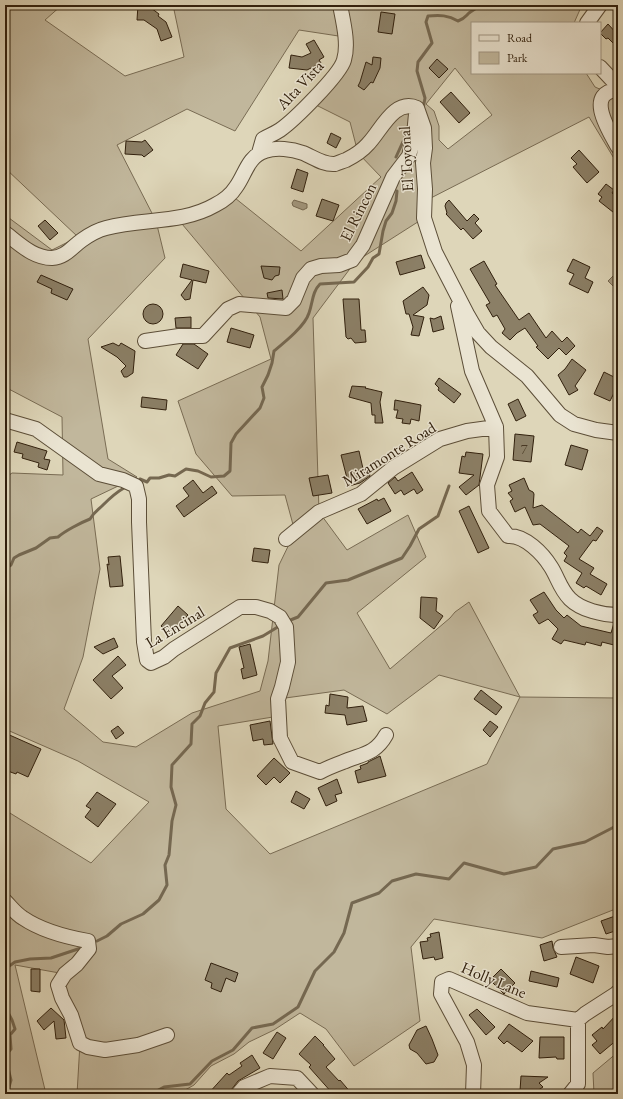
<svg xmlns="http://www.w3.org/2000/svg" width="623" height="1099" font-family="'EB Garamond',serif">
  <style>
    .green { fill: #c1b79c; stroke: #796c54; fill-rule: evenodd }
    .water { fill: #a3987f; stroke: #756851 }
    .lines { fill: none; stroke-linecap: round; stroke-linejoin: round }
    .stream { stroke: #756851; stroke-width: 3 }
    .building { fill: #8b7f66; stroke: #31200d }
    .minor-casing { stroke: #5c4e38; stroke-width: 16 }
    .minor { stroke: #eae4d2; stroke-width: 14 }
    .labels { text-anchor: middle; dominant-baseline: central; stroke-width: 3; stroke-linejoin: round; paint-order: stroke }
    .number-label { font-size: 14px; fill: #483823 }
    .street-label { font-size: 16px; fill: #31200d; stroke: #eae4d2 }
  </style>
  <rect width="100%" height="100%" fill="#ded6b9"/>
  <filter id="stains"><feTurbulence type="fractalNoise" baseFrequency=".005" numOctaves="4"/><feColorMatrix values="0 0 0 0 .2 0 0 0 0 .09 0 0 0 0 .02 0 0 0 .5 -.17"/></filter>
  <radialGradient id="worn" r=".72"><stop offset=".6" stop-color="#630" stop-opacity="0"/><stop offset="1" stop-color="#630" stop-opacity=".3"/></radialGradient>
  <path class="green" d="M5,5H62L45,20L125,76L184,57L173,5H582L574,23H472V73H586L595,87L618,97V165L589,117L425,201L424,218L355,262L313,318L319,512L347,550L408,515L426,557L357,613L390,669L450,618L455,612L469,602L520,697L618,698V908L542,938L434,919L411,947L420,1021L354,1066L326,1029L300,1013L274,1030L249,1042L234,1054L211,1066L194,1085L178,1094H77L80,1043L62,998L65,974L15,965L46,1094H5V810L91,863L149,802L78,761L5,729V478L12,473L63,475L62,417L5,387V215L52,250L78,237L5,168ZM299,30L345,37L334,75L310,102L350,122L358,153L381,177L301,251L230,194L177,218L260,317L271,359L178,401L196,454L232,496L285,495L295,532L279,565L268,661L260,691L192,713L136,747L103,742L64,709L83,657L100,569L91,499L137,477L108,459L88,339L165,258L156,221L117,145L187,109L235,131ZM455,68L492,115L448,149L439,140V126L434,111L426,104ZM439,675L520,697L487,764L270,854L226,809L218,726L279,716L278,699L344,690L387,714Z
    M618,1052V1094H594L593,1073Z"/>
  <path class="water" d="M294,200L307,204V208L303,210L293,206L292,203Z
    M618,271V281L613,286L608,281Z"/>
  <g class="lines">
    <path class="stream" d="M423,109L425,98L417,71L418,62L432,43L426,22L428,16C440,15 448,15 458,21C464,19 465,17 469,13C473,10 476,9 480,5
      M396,157L406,135L409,123
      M140,479L147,482L150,478H159L169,475L175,476L186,469L198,471L211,477L224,476L230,471L231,443L236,434L260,408L264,398L262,387L268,375L272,363L274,351C285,342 305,326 309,313C313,302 312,292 320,284L354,282L368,267L373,258L379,254L383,231L386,221L392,213L396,201L397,191
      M5,569L11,565L14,558L19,555L36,548L50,538L58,537C65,531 80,523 90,519C94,512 98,510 103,505C110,498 115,493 124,488
      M288,621L298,617L326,583L348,580L402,558L410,546L419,529L438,516L449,486
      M97,941L107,936L121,924L143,914L159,900L167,885L165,865L169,855L172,821L176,805L171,787L172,765L191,744L192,724L200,716L205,703L214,692L216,673L230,648L263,636L281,625
      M5,969L15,962L30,959L51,958L84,947
      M5,1007L12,1020L15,1029L10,1035L11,1049L5,1056L11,1080L7,1094
      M151,1094L164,1087L190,1084L212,1061L233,1050L252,1028L273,1024L298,1007L315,971L334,952L344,933L352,903L379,893L392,881L416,874L449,879L464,863L504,874L536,867L553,849L585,842L618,825"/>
  </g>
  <path class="building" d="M138,5H147L159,14L158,16L166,22L172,37L161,41L157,29L144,20H137Z
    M381,12L395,14L392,34L378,32Z
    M608,24L618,35V48L608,38L606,39L600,33Z
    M314,40L324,57L319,60L321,63L307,70L289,68L291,55L302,57L311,53L306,44Z
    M373,57L381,58L380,68L373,83L371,82L364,90L358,86L360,82L366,62L372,65Z
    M437,59L448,69L439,78L429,68Z
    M451,92L470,113L459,123L440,102Z
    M331,133L341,138L336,148L327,143Z
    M145,140L153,150L144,157L142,155L125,154L126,141L142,142Z
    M579,150L599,172L587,183L573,167L577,164L571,158Z
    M297,169L308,173L303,192L291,188Z
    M606,184L614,190L612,193L618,198V216L599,201L602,197L598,194Z
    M322,199L339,205L333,221L316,216Z
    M449,200L467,221L474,214L479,219L475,223L482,231L473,239L463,228L461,230L446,214L447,213L445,206L446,203Z
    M45,220L58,233L50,240L38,226Z
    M421,255L425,268L400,275L396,262Z
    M573,259L590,267L585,278L593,282L588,293L569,284L574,274L567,271Z
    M484,261L497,284L495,285L519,320L529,313L546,338L552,331L562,342L567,337L575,346L566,355L559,348L548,359L536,347L538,346L525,328L517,333L510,340L502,333L505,329L497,315L493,317L486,305L490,303L470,269Z
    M183,264L209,271L206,283L193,280L190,299L185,300L181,295L192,280L180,277Z
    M261,266L280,267L279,275L275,276L272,280L264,278Z
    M41,275L73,289L67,300L51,293L52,289L37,282Z
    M423,287L429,295L427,305L413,315L424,317L419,336L411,335L413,327L409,314H406L403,301Z
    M282,290L283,299L268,298L267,293Z
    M343,299H359L361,330H365L366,342L355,343L351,338L348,339L346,337Z
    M143 314a10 10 0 1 1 20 0a10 10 0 1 1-20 0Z
    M441,316L444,329L433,332L430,318L434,319Z
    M191,317V328H176L175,318Z
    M231,328L254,335L250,348L227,342Z
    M113,343L119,346L121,343L135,351L133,373L127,377H124L121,371L126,366L117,357L101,347Z
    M183,344H194L208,354L198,369L176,355Z
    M572,359L586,370L575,386L578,390L569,395L558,375L565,369Z
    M604,372L618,379V385L610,401L594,394Z
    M439,378L461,394L454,403L438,390L439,388L435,384Z
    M352,386L366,387L365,388L382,392L380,402L383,423H375V415H372L371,403L349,397Z
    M142,397L167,400L166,410L141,407Z
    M518,399L526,416L516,421L508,404Z
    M395,400L421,405L419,421L411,419L410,424L402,423L403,419L396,418L398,410H394Z
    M515,434L534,436L531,462L513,460Z
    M17,442L47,451L44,459L50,460L47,470L38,467L39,463L22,458L23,454L14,452Z
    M571,445L588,450L582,470L565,465Z
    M359,451L364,473L369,472L370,476L360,483L349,486L341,455Z
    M466,452L483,454L479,485L466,495L459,487L474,475L459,473L462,456L465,457Z
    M412,472L423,490L417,494L414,489L404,495L401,490L395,494L388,483L395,477L398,481Z
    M328,475L332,493L313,496L309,478Z
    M524,478L529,490L533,492L534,494L533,508L542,505L578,533L581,529L590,536L597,527L603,531L596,541L593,540L579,559L594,568L590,574L607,584L601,595L586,586L584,588L576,583L582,573L564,561L567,556L564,553L569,546L540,524L533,525L525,507L515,512L510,501L513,499L508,493L512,491L509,485Z
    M193,480L203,493L212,486L217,493L184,517L176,506L189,496L183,488Z
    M384,498L391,511L367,524L358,509L377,499L378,501Z
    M469,506L489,548L478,553L459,511Z
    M254,548L270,550L268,563L252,561Z
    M120,556L123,586L110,587L107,564L109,565L108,557Z
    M544,592L556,610L564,618L567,615L581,626L611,633L614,623H618V646L602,642L601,646L586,642L585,645L564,640L561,644L552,639L558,629L548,619L539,624L533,615L538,612L530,600Z
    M421,597L437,598L436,611L443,616L434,629L420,618Z
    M178,606L188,615L171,635L161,626Z
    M114,638L118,647L103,654L94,647Z
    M250,644L257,675L243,679L241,669L244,668L239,647Z
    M118,656L126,665L112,676L123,688L111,699L93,680Z
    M481,690L502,707L496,715L474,699Z
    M330,694L348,697L347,708L363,706L367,721L347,725L345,715L325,713L326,705L329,706Z
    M270,721L273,744L264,745L263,739L253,741L250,725Z
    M490,721L498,727L490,737L483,730Z
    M118,726L124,733L116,739L111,731Z
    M5,733L41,749L28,777L17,772L16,774L5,770Z
    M380,756L386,776L358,783L355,771L361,769L360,766L368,763V762Z
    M274,758L290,773L280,783L274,777L266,785L257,776Z
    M337,779L342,793L335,795L337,801L326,806L318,788Z
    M296,791L310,799L304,809L291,802Z
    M97,792L116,804L98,827L85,817L91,809L86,806Z
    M618,915V930L606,934L601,921Z
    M439,932L443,958L435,960L434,957L423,959L420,942L428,941L427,938L431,937L430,934Z
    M552,941L553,948L557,957L544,961L540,945Z
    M576,957L599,966L593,983L570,974Z
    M211,963L238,973L235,982L226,978L221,992L211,988L212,983L205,980Z
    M31,969H40V992L31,991Z
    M501,969L515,983L504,994L490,980Z
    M531,971L559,978L557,987L529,981Z
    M51,1008L64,1020L66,1038L56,1039L54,1021L44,1030L37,1021Z
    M477,1009L495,1027L486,1035L469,1015Z
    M618,1013V1039L600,1054L592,1045L597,1041L592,1035L602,1027L603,1029Z
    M509,1024L533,1041L522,1052L507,1041L504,1044L498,1038Z
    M426,1026L432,1039L438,1055L434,1062L426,1064L417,1053L410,1049L409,1045L417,1030Z
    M277,1032L286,1038L273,1059L263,1053Z
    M315,1036L324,1045H323L335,1059L326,1067L339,1081L340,1080L352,1094H333L309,1067L311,1065L299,1054Z
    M540,1037H564V1059H557L556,1057L539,1058Z
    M252,1055L260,1068L238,1081L228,1094H208L227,1073L229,1075L242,1066L240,1063Z
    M521,1076L548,1077L539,1083L543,1087L537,1091V1094H526V1091H520Z"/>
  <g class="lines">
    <defs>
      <path id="minor" d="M587,23L600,5
        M600,67L615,83L617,90
        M618,90C584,92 609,131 618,147
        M259,153L263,139C268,136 274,134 280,130C293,121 340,75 344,60C349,44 343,21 340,5
        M5,233C20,244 33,258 52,258C66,257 72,247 82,240C89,235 98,230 106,228C143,218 182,224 215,205C223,201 231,195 236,187C245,175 248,156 265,151C276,147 292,149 303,153C313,157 323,165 335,164C338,163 343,161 346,160C354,156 362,151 368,144C381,131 394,98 417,108L424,128L425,148L423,163L425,189L424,218L435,252L467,314L478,333L491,347L527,376L560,415L574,424L596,430L618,433
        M458,306L472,371L496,427L497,457L487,485L489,511L508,536C525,535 543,554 551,567C558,578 560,589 570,599C581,610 603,615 618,615
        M145,341L179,336H203L228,309L239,304L286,308L294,300L303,278L311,269L321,266L339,265L352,260L363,245L393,177L409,156L414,135L416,114
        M5,420L36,429L99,474L123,480L136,486L139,499V522L144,642L147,660L151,663L164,657L174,649L240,607H256L270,611L280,617L286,627L288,662L282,687L278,699L280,738L292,762L320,772C327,768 335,765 343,762C361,754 375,755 386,735
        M286,539L319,512L361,494L393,468L440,439L467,431L496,427
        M5,901C11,907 16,914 23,918C42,931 66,937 88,941L89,949L77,964L65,974L58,985L62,998L71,1015L80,1043L88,1047L105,1050L138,1045L167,1035
        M561,947L594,945L608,947L618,946
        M238,1094L244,1087L270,1076L297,1078L312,1094
        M473,1094L474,1065L467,1042L441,994L442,982L449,979L527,1013L578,1020L585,1014L616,994L618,992
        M570,1094L578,1084V1020"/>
    </defs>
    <use href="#minor" class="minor-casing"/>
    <use href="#minor" class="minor"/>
  </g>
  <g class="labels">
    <g class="number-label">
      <text x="524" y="449">7</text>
    </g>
    <g class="street-label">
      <text transform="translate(300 85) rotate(-47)">Alta Vista</text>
      <text transform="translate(406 159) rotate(-93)">El Toyonal</text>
      <text transform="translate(358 212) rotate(-64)">El Rincon</text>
      <text transform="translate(389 454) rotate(-32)">Miramonte Road</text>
      <text transform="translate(175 627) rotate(-31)">La Encinal</text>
      <text transform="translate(494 980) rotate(23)">Holly Lane</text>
    </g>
  </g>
  <rect width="623" height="1099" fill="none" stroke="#ded6b9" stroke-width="20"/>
  <rect x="6" y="6" width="611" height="1087" fill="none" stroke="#31200d" stroke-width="2"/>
  <rect x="10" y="10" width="603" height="1079" fill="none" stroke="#31200d"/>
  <rect x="471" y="22" width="130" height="52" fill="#eae4d2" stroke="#a09683"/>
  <rect x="479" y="35" width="20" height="6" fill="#eae4d2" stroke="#a09683"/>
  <text x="507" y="42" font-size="12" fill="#31200d">Road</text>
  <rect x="479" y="52" width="20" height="12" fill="#c1b79c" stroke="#a09683"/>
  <text x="507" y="62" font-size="12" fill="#31200d">Park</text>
  <rect width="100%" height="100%" filter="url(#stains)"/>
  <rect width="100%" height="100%" fill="url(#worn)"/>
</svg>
